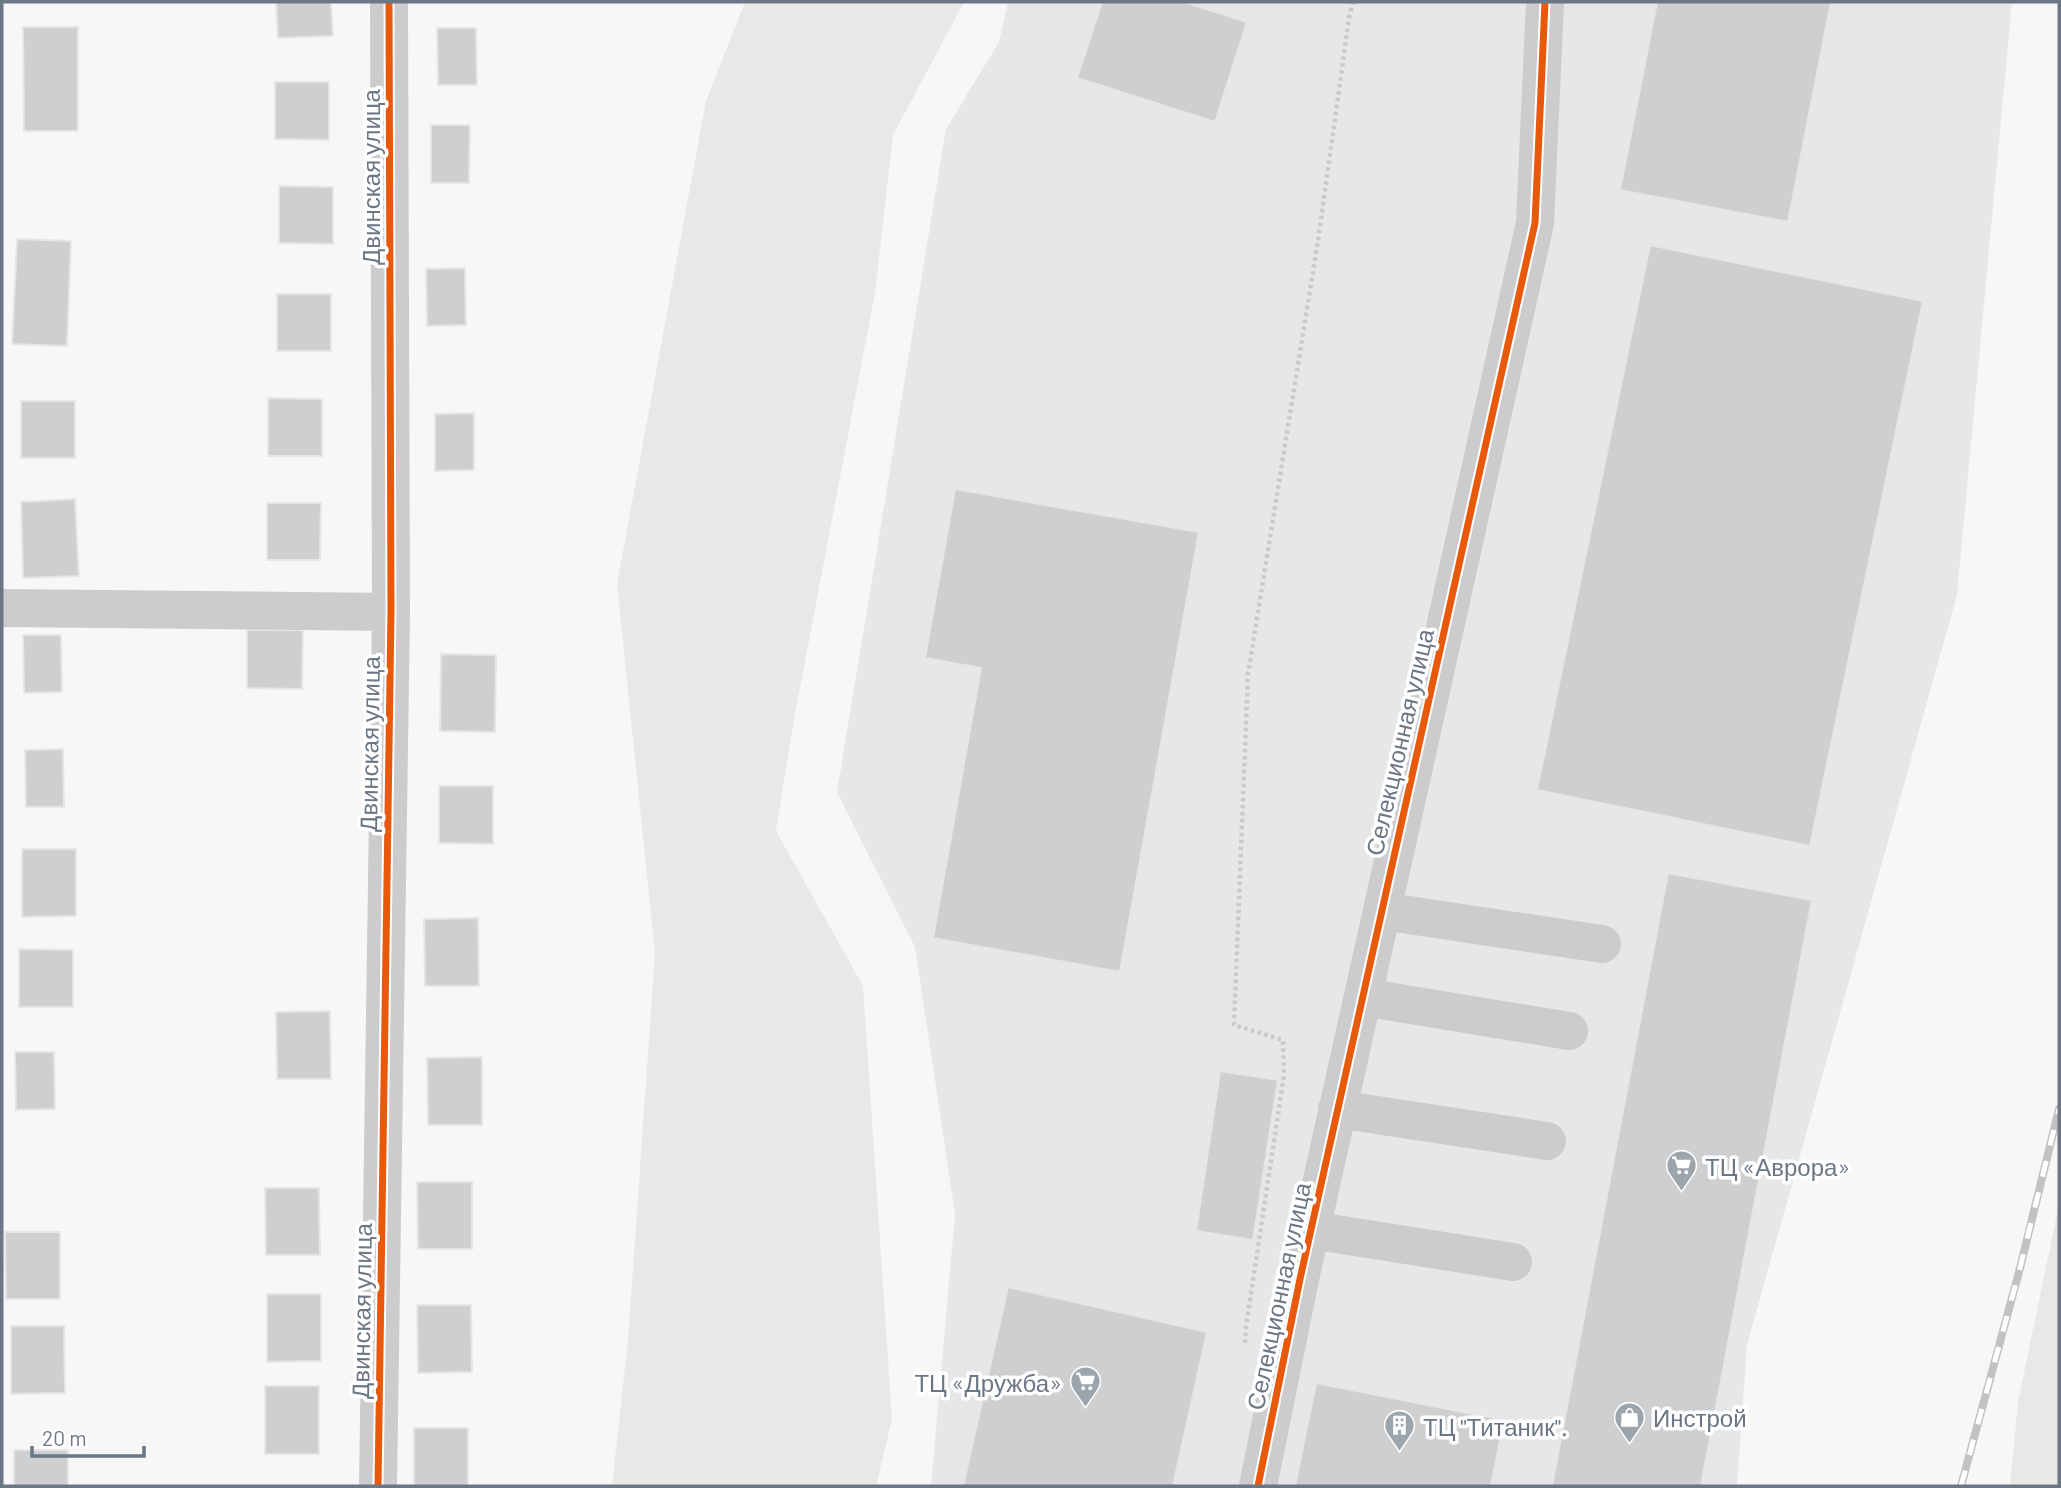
<svg xmlns="http://www.w3.org/2000/svg" width="2061" height="1488" font-family="Barlow,sans-serif">
  <style>
    .built { fill: #e6e7e8 }
    .green { fill: #e6e9e5 }
    .building { fill: #cecfd0; stroke: #e6e6e6; stroke-width: 2 }
    .lines { fill: none; stroke-linecap: round; stroke-linejoin: round }
    .path { stroke: #c9cacb; stroke-width: 4.5; stroke-dasharray: 3.5 3.5; stroke-linecap: butt }
    .minor { stroke: #ccccce; stroke-width: 38 }
    .rail-casing { stroke: #c1c2c4; stroke-width: 8 }
    .rail { stroke: #fff; stroke-width: 5; stroke-dasharray: 16; stroke-linecap: butt }
    .cycleway-casing { stroke: #fff; stroke-width: 11 }
    .cycleway { stroke: #e8590c; stroke-width: 7 }
    .labels { text-anchor: middle; dominant-baseline: central; stroke-width: 7; stroke-linejoin: round; paint-order: stroke }
    .street-label { font-size: 24px; fill: #6b7784; stroke: #fff }
    .poi-label { font-size: 24px; fill: #6b7784; stroke: #fff; text-anchor: start }
  </style>
  <rect width="100%" height="100%" fill="#f7f7f7"/>
  <path class="built" d="M1008,2H2012L1957,595L1747,1345L1737,1486H931L955,1214L915,947L837,792L946,129L999,42Z"/>
  <path class="green" d="M745,2H964L893,135L875,293L794,719L776,831L863,986L892,1419L876,1486H612L628,1340L655,953L617,584L706,101Z
    M2059,1204V1486H2010L2018,1402Z"/>
  <path class="building" d="M276,2H331L333,36L278,38Z
    M1102,2H1185L1247,22L1215,122L1077,78Z
    M1657,2H1831L1788,222L1620,190Z
    M23,27H78V131H24Z
    M437,28H476L477,85H438Z
    M275,82H329V140L275,139Z
    M431,125H470L469,183H431Z
    M279,186L333,187V244L279,243Z
    M17,239L71,241L67,346L12,344Z
    M1650,245L1923,301L1810,846L1537,790Z
    M465,268L466,325L427,326L426,269Z
    M277,294H331V351H277Z
    M268,398L322,399V456H268Z
    M21,401H75V458H21Z
    M474,413V470L435,471V414Z
    M955,489L1199,532L1120,972L933,938L981,668L925,658Z
    M75,499L79,576L23,578L21,502Z
    M267,503H321L320,560H267Z
    M247,630H303L302,689L247,688Z
    M23,635H61L62,692L24,693Z
    M441,654L496,655L495,732L440,731Z
    M63,749L64,807H26L25,750Z
    M439,786H493V844L439,843Z
    M22,849H76V916L22,917Z
    M1668,873L1812,900L1701,1486H1552Z
    M478,918L479,986H425L424,919Z
    M19,949L73,950V1007H19Z
    M330,1011L331,1079H277L276,1012Z
    M15,1052H54L55,1109L16,1110Z
    M482,1057V1125H428L427,1058Z
    M1220,1071L1278,1080L1253,1240L1196,1231Z
    M417,1182H472V1249H418Z
    M265,1188H319L320,1255H266Z
    M5,1232H60V1299H6Z
    M1008,1287L1207,1332L1173,1486H963Z
    M267,1294H321V1361L267,1362Z
    M417,1305H471L472,1372L418,1373Z
    M11,1326H64L65,1393L11,1394Z
    M1316,1383L1504,1420L1491,1486H1295Z
    M265,1386H319V1454H265Z
    M414,1428H468V1486H414Z
    M14,1450H68V1486H14Z"/>
  <g class="lines">
    <path class="path" d="M1245,1343L1246,1327L1284,1075L1283,1040L1234,1025L1248,674L1318,241L1349,18L1353,2"/>
    <path class="minor" d="M2,608L391,612
      M1382,911L1602,944
      M1363,997L1569,1031
      M1337,1109L1547,1141
      M1311,1230L1513,1262
      M378,1486L391,612L389,2
      M1258,1486L1300,1279L1535,223L1545,2"/>
    <defs>
      <path id="rail" d="M1961,1486L2019,1272L2059,1109"/>
    </defs>
    <use href="#rail" class="rail-casing"/>
    <use href="#rail" class="rail"/>
    <defs>
      <path id="cycleway" d="M378,1486L391,612L389,2
        M1258,1486L1300,1279L1535,223L1545,2"/>
    </defs>
    <use href="#cycleway" class="cycleway-casing"/>
    <use href="#cycleway" class="cycleway"/>
  </g>
  <defs>
    <symbol id="supermarket-pin" viewBox="-11 -11 22 30"><path d="M0 17L-7.5 6A9.5 9.5 0 1 1 7.5 6Z" fill="#9ca4ac" stroke="#fff"/><path d="M-6-5.5h2.5l.6 2H6L4.5 2H-2.5L-4.4-4H-6ZM-1.5 3.2a1.3 1.3 0 1 0 .1 0ZM3 3.2a1.3 1.3 0 1 0 .1 0Z" fill="#fff"/></symbol>
    <symbol id="shop-pin" viewBox="-11 -11 22 30"><path d="M0 17L-7.5 6A9.5 9.5 0 1 1 7.5 6Z" fill="#9ca4ac" stroke="#fff"/><path d="M-5-2.5h2.3a2.7 3.5 0 0 1 5.4 0H5L5.5 6h-11ZM-1.5-2.5h3a1.5 2.3 0 0 0-3 0Z" fill="#fff"/></symbol>
    <symbol id="building-pin" viewBox="-11 -11 22 30"><path d="M0 17L-7.5 6A9.5 9.5 0 1 1 7.5 6Z" fill="#9ca4ac" stroke="#fff"/><path d="M-4-6H4V6H1V3H-1V6H-4ZM-2.5-4.3h1.7v1.8h-1.7ZM.8-4.3h1.7v1.8H.8ZM-2.5-1h1.7V.8h-1.7ZM.8-1h1.7V.8H.8Z" fill="#fff"/></symbol>
  </defs>
  <g fill-rule="evenodd">
    <use href="#supermarket-pin" x="1664" y="1148" width="35" height="47"/>
    <use href="#supermarket-pin" x="1068" y="1364" width="35" height="47"/>
    <use href="#shop-pin" x="1612" y="1400" width="35" height="47"/>
    <use href="#building-pin" x="1382" y="1408" width="35" height="47"/>
  </g>
  <g class="labels">
    <g class="street-label">
      <text transform="translate(370 177) rotate(-90)">Двинская улица</text>
      <text transform="translate(1399 742) rotate(-77)">Селекционная улица</text>
      <text transform="translate(369 744) rotate(-89)">Двинская улица</text>
      <text transform="translate(1278 1296) rotate(-78)">Селекционная улица</text>
      <text transform="translate(361 1311) rotate(-89)">Двинская улица</text>
    </g>
    <g class="poi-label">
      <text x="1705" y="1166">ТЦ «Аврора»</text>
      <text x="1062" y="1382" text-anchor="end">ТЦ «Дружба»</text>
      <text x="1653" y="1417">Инстрой</text>
      <text x="1423" y="1426">ТЦ "Титаник".</text>
    </g>
  </g>
  <rect width="2061" height="1488" fill="none" stroke="#6b7784" stroke-width="7"/>
  <path d="M32 1446v10h112v-10" fill="none" stroke="#6b7784" stroke-width="3.5"/>
  <text x="42" y="1446" font-size="21" fill="#6b7784" stroke="#ffffff" stroke-width="5" paint-order="stroke">20 m</text>
</svg>
